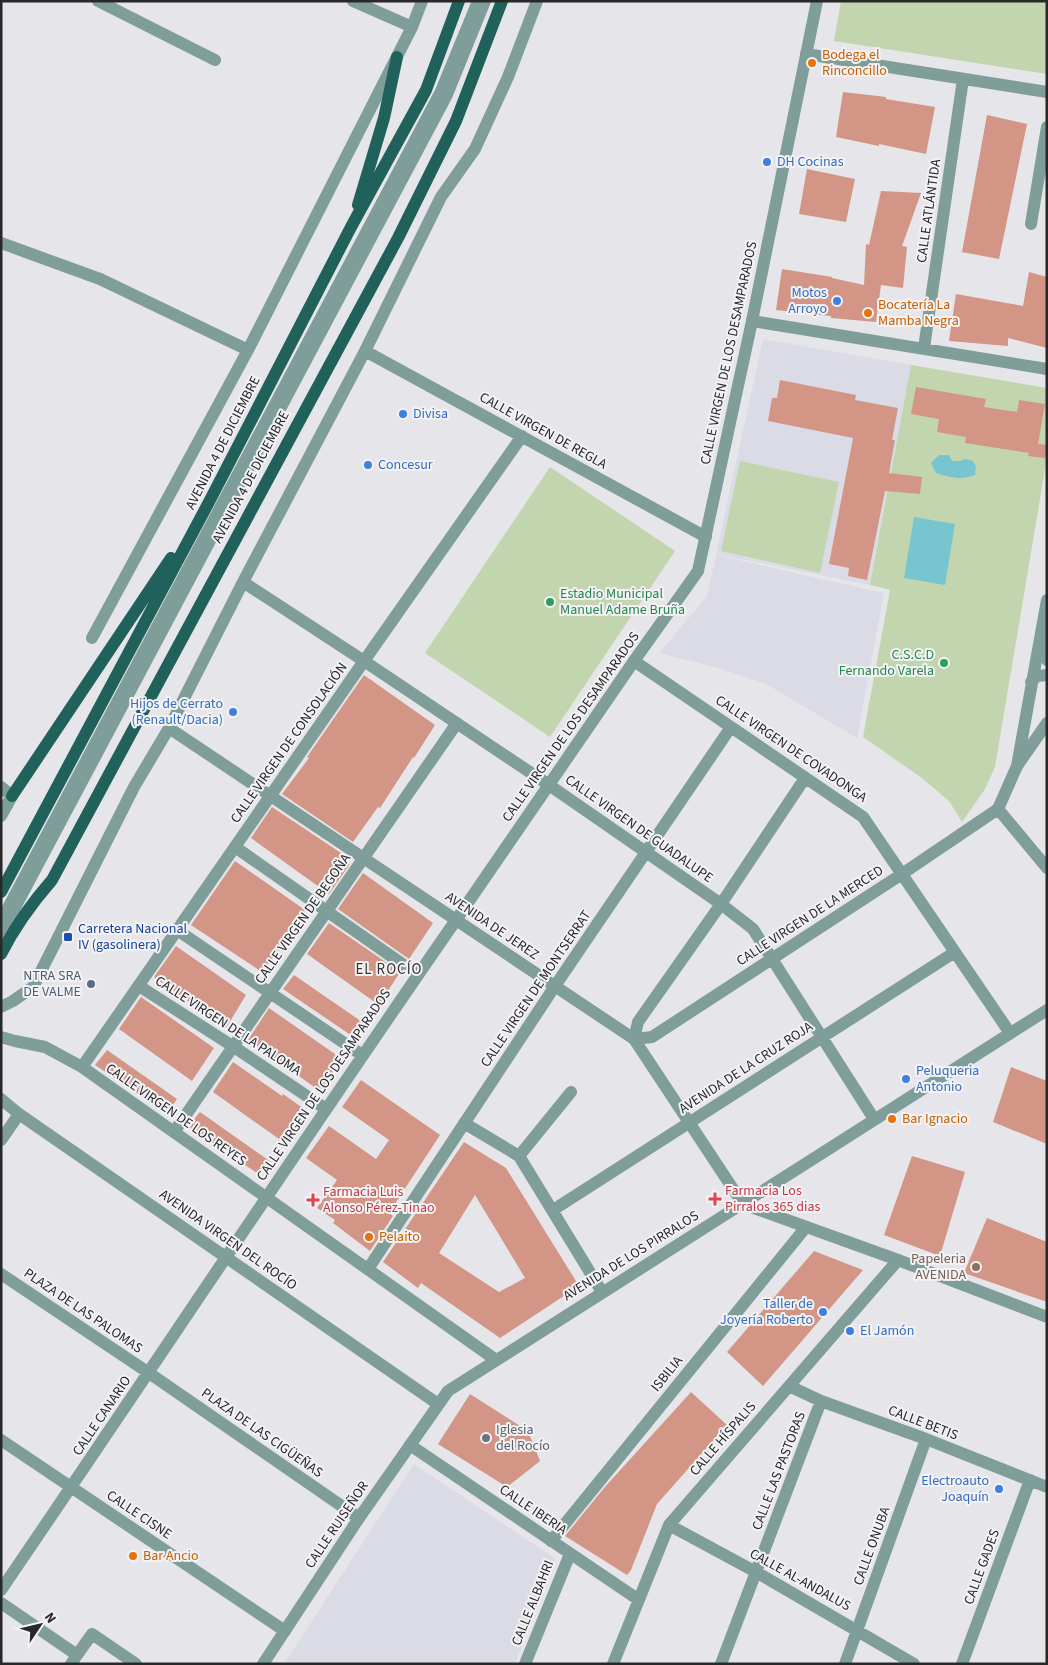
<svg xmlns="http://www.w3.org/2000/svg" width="1048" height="1665" font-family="'Source Sans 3',sans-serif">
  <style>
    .built { fill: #dbdbe6 }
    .green { fill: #c2d5af }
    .water { fill: #77c6cf }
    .building { fill: #d39586; fill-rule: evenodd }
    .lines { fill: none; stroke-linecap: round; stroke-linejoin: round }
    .service { stroke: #7f9e99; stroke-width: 10 }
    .pedestrian { stroke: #7f9e99; stroke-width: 12 }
    .minor { stroke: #7f9e99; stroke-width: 12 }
    .tertiary { stroke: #7f9e99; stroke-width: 12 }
    .primary { stroke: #20625b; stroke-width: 12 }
    .food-dot { fill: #e8710a; stroke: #f3f3f6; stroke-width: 2 }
    .shop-dot { fill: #3f7fe0; stroke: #f3f3f6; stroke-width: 2 }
    .leisure-dot { fill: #2e9e5b; stroke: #f3f3f6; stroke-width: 2 }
    .transit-dot { fill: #1a4fb4; stroke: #f3f3f6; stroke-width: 2 }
    .service-dot { fill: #5c6f8a; stroke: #f3f3f6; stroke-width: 2 }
    .health-dot { fill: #e0444e; stroke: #f3f3f6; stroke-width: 2 }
    .education-dot { fill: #8d6e63; stroke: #f3f3f6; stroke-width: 2 }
    .worship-dot { fill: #6b7280; stroke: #f3f3f6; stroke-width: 2 }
    .labels { text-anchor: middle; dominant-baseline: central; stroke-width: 4; stroke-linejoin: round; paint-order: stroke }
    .food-label { font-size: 14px; fill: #c56008; stroke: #f3f3f6; text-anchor: start }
    .shop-label { font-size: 14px; fill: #366cbe; stroke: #f3f3f6; text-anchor: start }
    .street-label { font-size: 14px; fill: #282829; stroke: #f3f3f6 }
    .leisure-label { font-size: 14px; fill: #27864d; stroke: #f3f3f6; text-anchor: start }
    .transit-label { font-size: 14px; fill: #164399; stroke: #f3f3f6; text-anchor: start }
    .service-label { font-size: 14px; fill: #4e5e75; stroke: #f3f3f6; text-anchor: end }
    .health-label { font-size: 14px; fill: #be3a42; stroke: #f3f3f6; text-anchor: start }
    .education-label { font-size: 14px; fill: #785e54; stroke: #f3f3f6; text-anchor: end }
    .worship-label { font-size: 14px; fill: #5b616d; stroke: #f3f3f6; text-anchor: start }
    .neighbourhood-label { font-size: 15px; letter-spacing: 1px; fill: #343436; stroke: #f3f3f6 }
  </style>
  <rect width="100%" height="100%" fill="#e6e5e9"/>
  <path class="built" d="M763,339L911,365L870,585L716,554Z
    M716,555L884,593L857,738L766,684L719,668L659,653L707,596Z
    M414,1464L556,1559L515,1664H284Z"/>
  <path class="green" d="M841,1H1047V74L834,41Z
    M911,365L1047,388V457L995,767L985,789L962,822L949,801L922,778L863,737L890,590L870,585Z
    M740,461L839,482L820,573L721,551Z
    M550,467L675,551L550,737L425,653Z"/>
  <path class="water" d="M939,455H949L952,461H960L965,459L973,461L976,466L975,475C961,480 950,478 936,473L931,463Z
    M914,517L955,524L945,585L904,578Z"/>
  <path class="building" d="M843,92L886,97V99L935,107L926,154L879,144V146L836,137Z
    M987,115L1027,124L999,259L962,252Z
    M807,169L855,179L846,222L799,214Z
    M881,191L921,193L902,246L907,247L903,288L881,285L876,322L831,318V316L776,310L782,269L832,277V278L864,285L866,244L869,245Z
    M1029,272L1047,277V348L1008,338V346L949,341L956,294L1023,306Z
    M780,380L856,395L855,400L898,408L892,440H895L889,473L922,477L920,494L885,491L867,580L848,576L849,568L829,564L853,438L768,421L772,398H777Z
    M916,387L986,399L984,407L1017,412L1019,400L1045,404L1038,444L1047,445L1045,458L1028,456L1029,453L965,443L966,437L937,432L939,419L911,414Z
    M364,675L435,725L414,758L413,757L380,808L378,807L353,842L282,794L309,758L307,757Z
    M272,807L344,855L343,859L350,864L329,894L251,838Z
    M235,861L305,910L285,942L262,972L191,925Z
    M363,873L433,923L409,959L338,909Z
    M329,923L400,972L379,1005L307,954Z
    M176,946L246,995L226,1028L154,977Z
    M294,975L365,1024L355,1038L283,989Z
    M141,997L214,1048L192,1081L119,1029Z
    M269,1008L342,1059L320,1091L248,1040Z
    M107,1050L177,1099L167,1113L95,1065Z
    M233,1062L282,1096L283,1094L307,1111L286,1144L213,1092Z
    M1011,1067L1047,1081V1144L993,1122Z
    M361,1080L440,1135L389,1213L393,1216L370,1251L333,1223L335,1220L317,1208L337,1180L306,1158L329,1126L376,1159L389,1140L342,1107Z
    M200,1112L271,1162L260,1175L188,1127Z
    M464,1142L506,1168L579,1286L500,1338L421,1283L418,1288L383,1262ZM475,1195L525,1278L499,1292L439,1253Z
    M912,1156L965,1172L940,1256L884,1235Z
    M987,1218L1047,1242V1302L964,1273Z
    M814,1251L863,1270L763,1386L727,1352Z
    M691,1392L727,1425L657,1504L631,1570L627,1575L565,1536L604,1488Z
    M470,1394L528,1431L540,1461L507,1487L438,1444Z"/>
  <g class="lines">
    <path class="service" d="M1,919L440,91L477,1
      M1,936L447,97L486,1"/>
    <path class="pedestrian" d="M1031,224L1047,127
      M235,847L418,975
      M139,986L234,1047L326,1109
      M519,1156L571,1092
      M551,1541L806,1227"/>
    <path class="minor" d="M98,1L215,60
      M353,1L412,27
      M806,54L1047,92
      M1,243L100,279L248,350
      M752,321L1047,369
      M924,348L963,79
      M365,351L706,537
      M243,582L364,661L549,785L721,904L753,929L874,1119
      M92,638L248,350L412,27L422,1
      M364,661L522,436
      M634,661L863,817L1010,1033
      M805,778L721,904L638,1022L634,1039L652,1037L902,874L998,809L1047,868
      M1,787L12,796L1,816
      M177,930L362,1055
      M1,1007L13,1001L33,987L134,787L169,728L243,582L365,351L441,197L475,149L508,77L537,1
      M464,1123L519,1156L602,1292
      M174,1132L457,723
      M1,1140L19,1114
      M553,1210L955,952
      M368,1269L555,986L731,727
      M1,1274L149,1373L359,1518
      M789,1386L821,1401L926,1439L1047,1487
      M1,1440L285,1631
      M410,1445L639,1600
      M669,1525L756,1572L914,1664
      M1,1590C153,1367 302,1142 456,920
      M1,1603L77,1655L71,1664
      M77,1655L92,1634L136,1664
      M525,1664L570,1554
      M613,1664L669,1525L898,1260
      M721,1664L821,1401
      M845,1664L926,1439
      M962,1664L1030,1480"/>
    <path class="tertiary" d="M1043,637L1047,660
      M1031,682L1037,676L1047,675
      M169,728L634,1039L743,1204L898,1260L1047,1317
      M1017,766L1047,600
      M998,809L1017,766L1047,723
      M456,920L634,661L698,571L752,321L817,1
      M1,1037L15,1041L45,1047L82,1067L496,1360
      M82,1067L364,661
      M1,1099L19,1114L438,1404
      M263,1664L359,1518L448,1391L1047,1010"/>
    <path class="primary" d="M358,205L384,118L397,57
      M12,796L171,558
      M1,892L209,502L351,227L426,90L459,1
      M1,954C15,926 32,903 52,880L398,238L456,121L502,1"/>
  </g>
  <g class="food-dot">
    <circle cx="812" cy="63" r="5"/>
    <circle cx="868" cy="313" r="5"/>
    <circle cx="892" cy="1119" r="5"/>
    <circle cx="369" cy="1237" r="5"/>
    <circle cx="133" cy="1556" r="5"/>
  </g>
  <g class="shop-dot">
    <circle cx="767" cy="162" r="5"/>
    <circle cx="837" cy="301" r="5"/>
    <circle cx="403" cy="414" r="5"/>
    <circle cx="368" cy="465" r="5"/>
    <circle cx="233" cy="712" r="5"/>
    <circle cx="906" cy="1079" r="5"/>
    <circle cx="823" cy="1312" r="5"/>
    <circle cx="850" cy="1331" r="5"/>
    <circle cx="999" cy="1489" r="5"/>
  </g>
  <g class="leisure-dot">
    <circle cx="550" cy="602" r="5"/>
    <circle cx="944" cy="663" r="5"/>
  </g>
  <rect class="transit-dot" x="63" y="932" width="10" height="10" rx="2.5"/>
  <circle class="service-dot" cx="91" cy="984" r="5"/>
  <g class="health-dot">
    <path d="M712.5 1191.5h5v5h5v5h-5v5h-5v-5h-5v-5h5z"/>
    <path d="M310.5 1192.5h5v5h5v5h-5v5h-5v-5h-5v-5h5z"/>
  </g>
  <circle class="education-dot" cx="976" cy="1267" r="5"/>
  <circle class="worship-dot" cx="486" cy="1438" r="5"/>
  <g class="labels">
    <g class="food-label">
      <text x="822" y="55">Bodega el<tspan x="822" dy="16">Rinconcillo</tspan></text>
      <text x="878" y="305">Bocatería La<tspan x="878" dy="16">Mamba Negra</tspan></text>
      <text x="902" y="1119">Bar Ignacio</text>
      <text x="379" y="1237">Pelaito</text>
      <text x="143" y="1556">Bar Ancio</text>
    </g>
    <g class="shop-label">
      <text x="777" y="162">DH Cocinas</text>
      <text x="827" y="293" text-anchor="end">Motos<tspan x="827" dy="16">Arroyo</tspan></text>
      <text x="413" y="414">Divisa</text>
      <text x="378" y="465">Concesur</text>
      <text x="223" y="704" text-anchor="end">Hijos de Cerrato<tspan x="223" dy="16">(Renault/Dacia)</tspan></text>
      <text x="916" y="1071">Peluqueria<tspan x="916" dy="16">Antonio</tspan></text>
      <text x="813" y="1304" text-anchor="end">Taller de<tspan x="813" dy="16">Joyería Roberto</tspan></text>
      <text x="860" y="1331">El Jamón</text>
      <text x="989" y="1481" text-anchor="end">Electroauto<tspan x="989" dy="16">Joaquín</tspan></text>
    </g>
    <g class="street-label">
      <text transform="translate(929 211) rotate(-82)">CALLE ATLÁNTIDA</text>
      <text transform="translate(729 353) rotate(-78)">CALLE VIRGEN DE LOS DESAMPARADOS</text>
      <text transform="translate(543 431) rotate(29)">CALLE VIRGEN DE REGLA</text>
      <text transform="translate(223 443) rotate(-63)">AVENIDA 4 DE DICIEMBRE</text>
      <text transform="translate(251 477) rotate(-62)">AVENIDA 4 DE DICIEMBRE</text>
      <text transform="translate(571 727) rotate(-55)">CALLE VIRGEN DE LOS DESAMPARADOS</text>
      <text transform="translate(289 743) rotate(-55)">CALLE VIRGEN DE CONSOLACIÓN</text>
      <text transform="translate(791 749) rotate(34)">CALLE VIRGEN DE COVADONGA</text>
      <text transform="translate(639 829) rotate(35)">CALLE VIRGEN DE GUADALUPE</text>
      <text transform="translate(810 916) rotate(-33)">CALLE VIRGEN DE LA MERCED</text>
      <text transform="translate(303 919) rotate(-55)">CALLE VIRGEN DE BEGOÑA</text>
      <text transform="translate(492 926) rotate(34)">AVENIDA DE JEREZ</text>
      <text transform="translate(536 989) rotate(-56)">CALLE VIRGEN DE MONTSERRAT</text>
      <text transform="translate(228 1026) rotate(33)">CALLE VIRGEN DE LA PALOMA</text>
      <text transform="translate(746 1068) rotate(-33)">AVENIDA DE LA CRUZ ROJA</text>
      <text transform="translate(324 1085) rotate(-56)">CALLE VIRGEN DE LOS DESAMPARADOS</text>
      <text transform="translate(176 1115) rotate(35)">CALLE VIRGEN DE LOS REYES</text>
      <text transform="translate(228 1240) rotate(35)">AVENIDA VIRGEN DEL ROCÍO</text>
      <text transform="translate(631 1256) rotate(-32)">AVENIDA DE LOS PIRRALOS</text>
      <text transform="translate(83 1311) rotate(34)">PLAZA DE LAS PALOMAS</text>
      <text transform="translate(667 1374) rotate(-51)">ISBILIA</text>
      <text transform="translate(102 1416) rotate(-56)">CALLE CANARIO</text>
      <text transform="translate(923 1423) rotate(21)">CALLE BETIS</text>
      <text transform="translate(262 1433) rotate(35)">PLAZA DE LAS CIGÜEÑAS</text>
      <text transform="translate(723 1439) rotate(-49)">CALLE HÍSPALIS</text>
      <text transform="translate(779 1471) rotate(-69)">CALLE LAS PASTORAS</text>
      <text transform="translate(533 1510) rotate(34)">CALLE IBERIA</text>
      <text transform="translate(139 1515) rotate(34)">CALLE CISNE</text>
      <text transform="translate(337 1525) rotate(-56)">CALLE RUISEÑOR</text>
      <text transform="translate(872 1546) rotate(-70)">CALLE ONUBA</text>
      <text transform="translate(982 1567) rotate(-70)">CALLE GADES</text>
      <text transform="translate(800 1580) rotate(29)">CALLE AL-ANDALUS</text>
      <text transform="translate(533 1603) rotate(-68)">CALLE ALBAHRI</text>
    </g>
    <g class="leisure-label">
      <text x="560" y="594">Estadio Municipal<tspan x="560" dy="16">Manuel Adame Bruña</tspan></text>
      <text x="934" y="655" text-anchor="end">C.S.C.D<tspan x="934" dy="16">Fernando Varela</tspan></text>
    </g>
    <g class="transit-label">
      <text x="78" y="929">Carretera Nacional<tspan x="78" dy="16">IV (gasolinera)</tspan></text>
    </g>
    <g class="service-label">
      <text x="81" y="976">NTRA SRA<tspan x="81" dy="16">DE VALME</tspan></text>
    </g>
    <g class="health-label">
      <text x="725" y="1191">Farmacia Los<tspan x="725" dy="16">Pirralos 365 dias</tspan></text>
      <text x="323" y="1192">Farmacia Luis<tspan x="323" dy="16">Alonso Pérez-Tinao</tspan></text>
    </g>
    <g class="education-label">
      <text x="966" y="1259">Papeleria<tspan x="966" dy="16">AVENIDA</tspan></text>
    </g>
    <g class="worship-label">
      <text x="496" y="1430">Iglesia<tspan x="496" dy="16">del Rocío</tspan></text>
    </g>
    <g class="neighbourhood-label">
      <text x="389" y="969">EL ROCÍO</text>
    </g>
  </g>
  <rect width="1048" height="1665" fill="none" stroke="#282829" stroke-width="5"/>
  <g transform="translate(40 1625) rotate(55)" stroke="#f3f3f6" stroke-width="4" paint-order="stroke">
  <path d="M0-4L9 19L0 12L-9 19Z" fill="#282829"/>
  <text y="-8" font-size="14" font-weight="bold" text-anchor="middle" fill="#282829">N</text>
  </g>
</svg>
